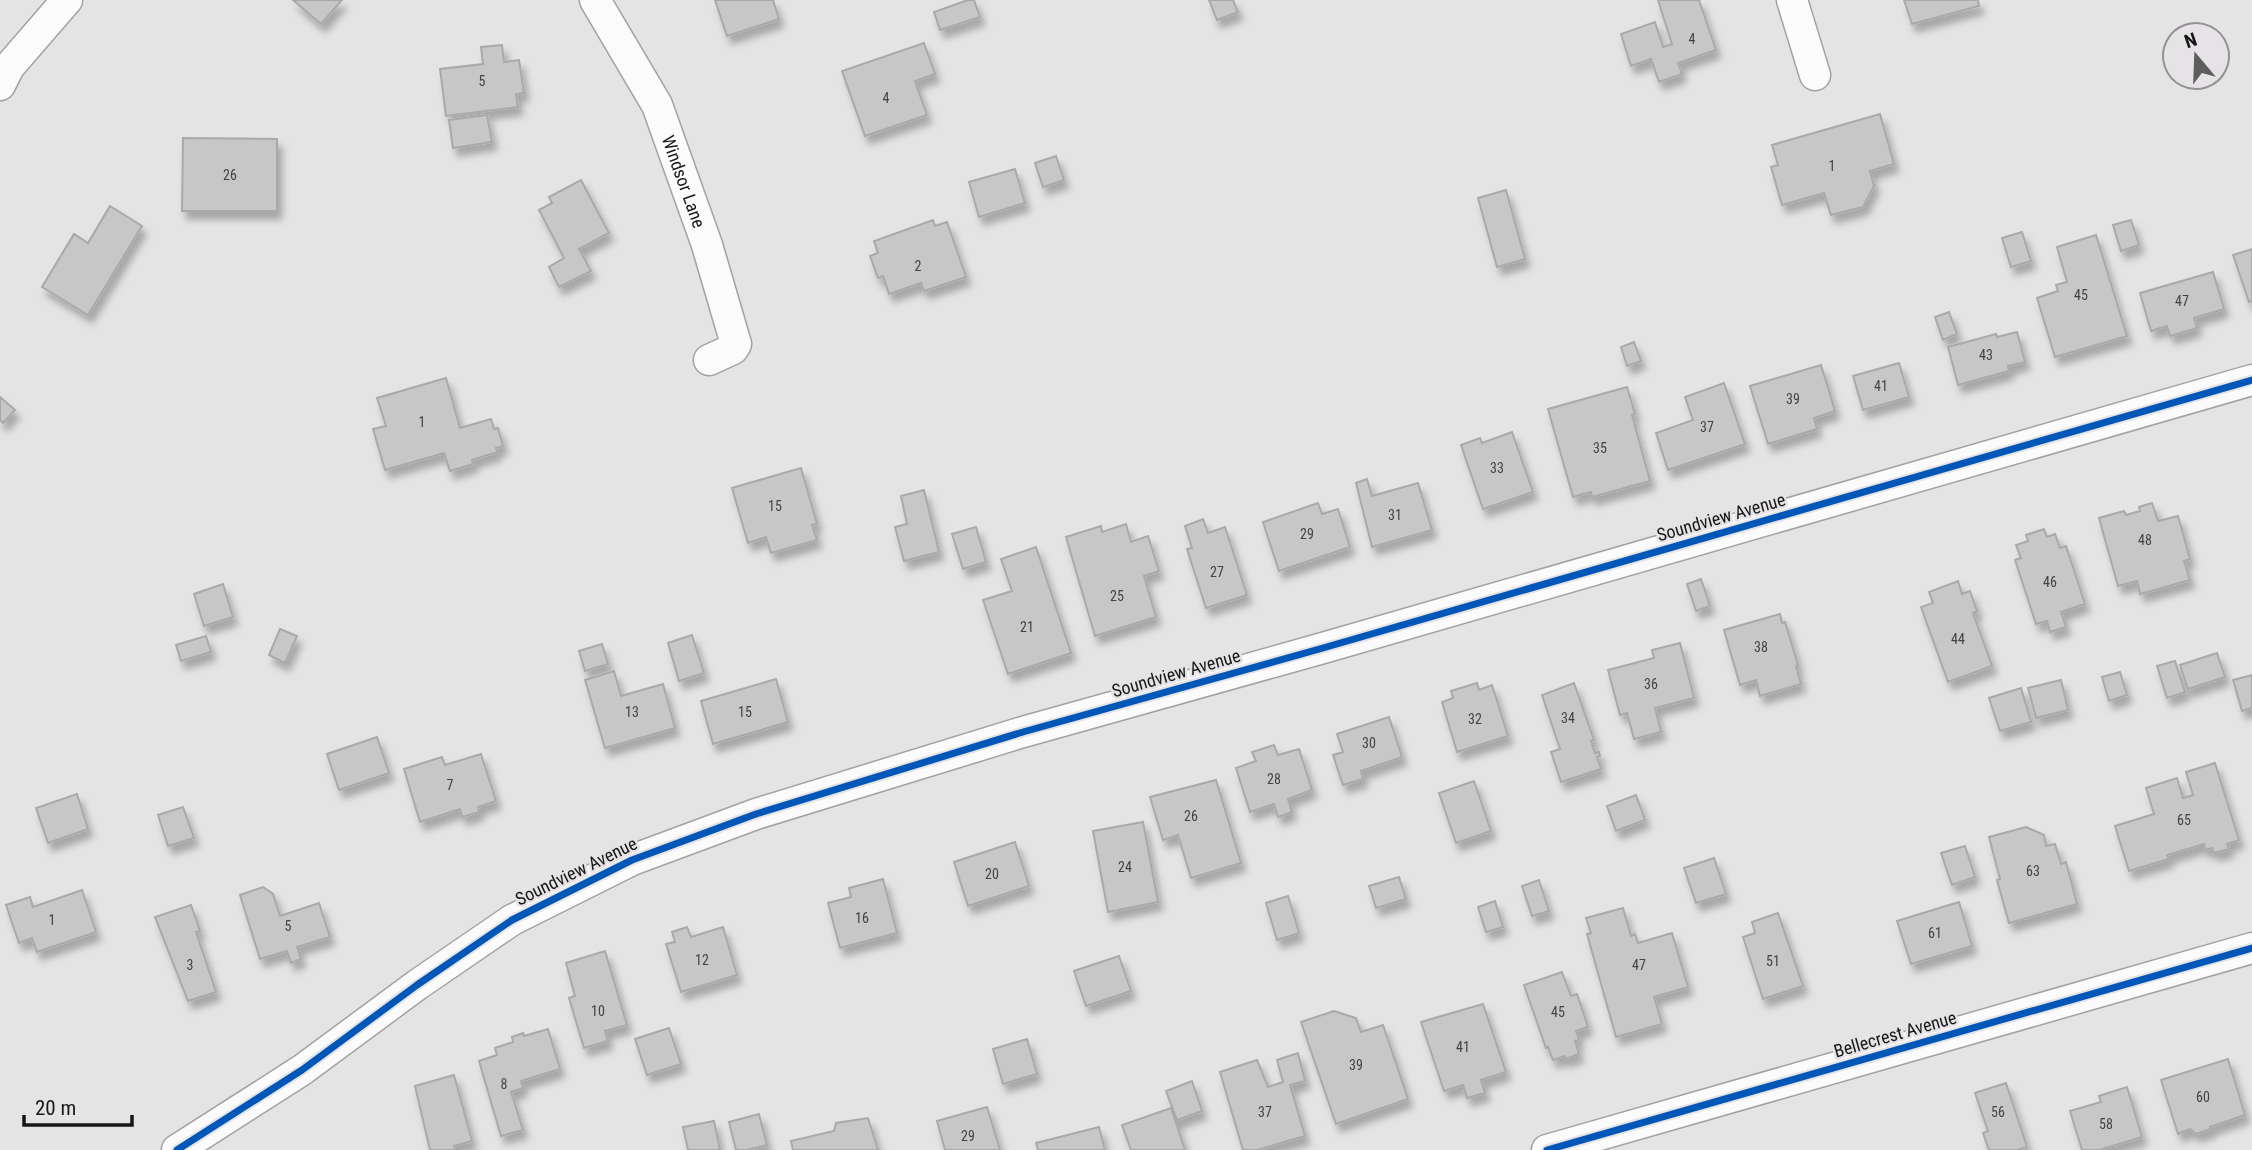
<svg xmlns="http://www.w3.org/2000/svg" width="2252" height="1150" font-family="'Roboto Condensed',sans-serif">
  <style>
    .building { fill: #c8c7c8; stroke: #aaa9aa; stroke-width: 2; filter: url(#shadow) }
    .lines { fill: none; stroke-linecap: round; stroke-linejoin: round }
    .minor-casing { stroke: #a3a2a3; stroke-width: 33 }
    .minor { stroke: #fbfbfb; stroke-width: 30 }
    .cycleway-casing { stroke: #e6e3e6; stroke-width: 11 }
    .cycleway { stroke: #0057b8; stroke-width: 7 }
    .labels { text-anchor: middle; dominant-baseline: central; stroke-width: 5; stroke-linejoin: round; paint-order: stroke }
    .number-label { font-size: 14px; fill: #434243 }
    .street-label { font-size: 18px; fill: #171617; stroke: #e6e3e6 }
  </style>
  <defs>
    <filter id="shadow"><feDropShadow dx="4.5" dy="8" stdDeviation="3.5" flood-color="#0004"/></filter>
  </defs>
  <rect width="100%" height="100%" fill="#e5e4e5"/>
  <path class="building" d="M293,0H342L321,24Z
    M715,0H773L779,19L727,36Z
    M968,0H974L980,17L940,30L934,12Z
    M1209,0H1233L1238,12L1217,20Z
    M1658,0H1699L1716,50L1678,63L1682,74L1659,82L1651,59L1631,66L1621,34L1655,22L1663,47L1672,44Z
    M1904,0H1978L1979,6L1912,24Z
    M924,43L935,74L915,81L927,115L865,136L842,71Z
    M502,45L504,62L519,60L524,93L516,94L518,107L446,116L440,69L483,64L481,47Z
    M1880,114L1894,164L1870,171L1874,186L1863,207L1831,215L1824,193L1782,205L1771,167L1778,165L1772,145Z
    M487,115L492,142L453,148L449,120Z
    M183,138L277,139V211H182Z
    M1056,156L1064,180L1043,187L1035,163Z
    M1015,169L1025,203L979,217L969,182Z
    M581,180L609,233L579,249L591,271L559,287L549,267L564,258L539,210L552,203L549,197Z
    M1506,190L1525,259L1497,267L1478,198Z
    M110,206L142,226L88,315L42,287L74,234L88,243Z
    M933,220L935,226L947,222L966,277L924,291L921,283L889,294L883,276L878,278L870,256L878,253L874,241Z
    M2131,220L2139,245L2121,251L2113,225Z
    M2022,232L2031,261L2011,267L2002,238Z
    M2096,235L2127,336L2055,357L2037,298L2058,291L2056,285L2067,282L2057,247Z
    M2252,249V301L2249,302L2233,255Z
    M2213,272L2224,309L2194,318L2197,328L2170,336L2167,326L2151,331L2140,293Z
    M1949,312L1957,334L1943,340L1935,317Z
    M2017,332L2025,362L2008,366L2009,371L1958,385L1948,347L1996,334L1997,337Z
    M1634,342L1641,361L1627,366L1621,347Z
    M1899,363L1909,397L1863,410L1853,376Z
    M1821,365L1835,411L1814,418L1817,429L1768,444L1750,386Z
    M446,378L460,428L491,419L494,429L498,428L503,446L496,448L497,452L472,460L473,464L450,471L444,453L385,470L373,429L386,426L377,398Z
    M1724,383L1745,444L1668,470L1656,433L1693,420L1685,397Z
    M1627,387L1635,414L1632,415L1650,481L1592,497L1591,492L1573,497L1548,409Z
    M0,397L15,410L3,423L0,420Z
    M1512,432L1533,492L1483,509L1461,445L1480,438L1482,443Z
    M801,468L817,524L812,525L817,540L771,553L766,537L748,543L732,488Z
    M1367,479L1372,496L1418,483L1432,530L1372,547L1356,483Z
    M924,490L939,552L904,561L895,527L907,524L901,496Z
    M1318,503L1322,514L1338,509L1350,547L1279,571L1263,522Z
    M2152,503L2158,521L2178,516L2190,559L2184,561L2190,580L2140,594L2137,581L2118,586L2099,518L2124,511L2126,515L2140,511L2139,507Z
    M1203,519L1208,533L1225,527L1247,595L1206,608L1187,549L1192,548L1185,526Z
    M1126,524L1131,542L1148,536L1159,571L1144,576L1156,617L1095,636L1066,537L1101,526L1102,532Z
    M976,527L986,562L963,569L952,534Z
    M2044,529L2047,537L2055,534L2060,548L2066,546L2085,604L2061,612L2066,627L2050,632L2047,621L2036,624L2015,560L2021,558L2016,545L2028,541L2026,535Z
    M1036,547L1071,653L1008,674L983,600L1012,591L1001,559Z
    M1701,579L1710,606L1696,611L1687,584Z
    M1958,581L1962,594L1970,591L1977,611L1973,613L1992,666L1948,682L1921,607L1933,603L1929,592Z
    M223,584L233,617L204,626L194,594Z
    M1780,614L1782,623L1785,622L1798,665L1796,666L1801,684L1760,696L1756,680L1740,685L1724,630Z
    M280,629L297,636L285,663L269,655Z
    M692,635L704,673L679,681L668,643Z
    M206,636L211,652L181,661L176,645Z
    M1680,643L1694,698L1655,708L1661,732L1634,739L1627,713L1620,715L1608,670L1654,658L1652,650Z
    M602,644L608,664L585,671L579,651Z
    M2217,653L2225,677L2188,689L2180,665Z
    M2175,661L2185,692L2167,698L2157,666Z
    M614,671L621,696L663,684L675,728L605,748L585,680Z
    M2120,672L2127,695L2109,701L2102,677Z
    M2252,675V708L2242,711L2233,680Z
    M776,679L788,722L713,744L701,701Z
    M2061,680L2068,710L2036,718L2028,688Z
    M1477,683L1479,690L1492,685L1508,736L1457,752L1442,702L1453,698L1451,691Z
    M1574,683L1594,740L1591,741L1595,753L1599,752L1600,756L1597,757L1601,769L1561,782L1551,752L1560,749L1542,695Z
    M2021,688L2031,722L2000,731L1989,698Z
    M1389,717L1402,757L1361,771L1363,779L1343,785L1333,755L1343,752L1337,734Z
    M377,737L389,773L339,790L327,754Z
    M1274,745L1278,755L1299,749L1312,790L1288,799L1292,812L1278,817L1274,804L1250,812L1236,768L1256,761L1252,752Z
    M481,754L496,801L478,807L479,812L462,817L460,809L420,822L404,769L442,757L445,765Z
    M2215,763L2239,840L2227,844L2229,849L2214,853L2212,848L2205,850L2204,844L2167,855L2169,859L2129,871L2115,826L2154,814L2146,788L2177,778L2183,798L2193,795L2186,772Z
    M1216,780L1241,863L1191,878L1178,835L1163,840L1150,797Z
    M1474,781L1491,831L1456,843L1439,793Z
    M77,794L88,829L48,843L36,808Z
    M1636,795L1645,820L1616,831L1607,806Z
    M183,807L194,838L168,846L158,815Z
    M1143,822L1158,902L1108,912L1093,831Z
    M2026,827L2044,835L2046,846L2055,844L2061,864L2066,862L2077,904L2009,923L1997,880L2000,879L1989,837Z
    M1015,842L1029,886L968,906L954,862Z
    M1965,846L1975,877L1952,885L1941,853Z
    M1714,858L1726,894L1696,903L1684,868Z
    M1399,877L1406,899L1376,908L1369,886Z
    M883,879L897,933L840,948L828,903L851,897L849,888Z
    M1539,880L1549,911L1532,916L1522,886Z
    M263,887L273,894L280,916L319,903L330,937L297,947L301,959L291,963L287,951L260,959L240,895Z
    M82,890L96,932L37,952L32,938L19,943L6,905L30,897L33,907Z
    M1288,896L1299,933L1277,940L1266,903Z
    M1495,901L1503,927L1486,932L1478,907Z
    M1959,902L1972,946L1911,964L1897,921Z
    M191,905L200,931L196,932L216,992L188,1001L155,917Z
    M1623,908L1631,936L1635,934L1638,943L1672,933L1688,987L1654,997L1662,1024L1616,1037L1587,934L1591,933L1586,918Z
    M1778,913L1803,986L1763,999L1743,937L1755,933L1752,922Z
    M687,927L691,937L723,927L737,975L681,992L666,944L675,942L672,932Z
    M605,951L627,1025L605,1031L608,1041L584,1048L569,998L575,996L566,963Z
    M1119,956L1131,991L1086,1006L1074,971Z
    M1562,972L1571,996L1577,994L1588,1027L1576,1031L1579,1040L1575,1041L1579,1054L1566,1059L1565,1056L1553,1060L1548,1047L1546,1048L1524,985Z
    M1483,1004L1506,1072L1481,1080L1485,1093L1467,1098L1463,1085L1444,1091L1421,1022Z
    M1334,1011L1356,1018L1361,1032L1383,1025L1408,1099L1336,1124L1301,1022Z
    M669,1028L681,1064L647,1075L635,1039Z
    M548,1029L560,1069L521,1081L523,1088L511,1092L523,1130L501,1136L479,1061L497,1055L495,1048L513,1042L512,1037L523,1033L524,1036Z
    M1027,1039L1037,1074L1003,1084L993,1049Z
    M1298,1053L1305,1081L1290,1085L1305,1136L1257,1150H1243L1220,1072L1257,1060L1268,1087L1283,1082L1277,1060Z
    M2228,1059L2245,1115L2210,1127L2211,1129L2196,1134L2190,1129L2178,1134L2161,1080Z
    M454,1075L472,1141L454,1146L455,1150H430L415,1086Z
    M1192,1081L1202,1111L1177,1120L1166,1091Z
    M2006,1083L2027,1147L2017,1150H1989L1983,1133L1988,1131L1975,1093Z
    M2127,1087L2142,1137L2099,1150H2082L2070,1111L2101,1102L2099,1096Z
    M987,1107L1000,1150H945L937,1121Z
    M1171,1108L1185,1150H1131L1122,1125Z
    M759,1114L767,1145L747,1150H736L729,1122Z
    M868,1118L878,1150H793L791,1141L834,1131L836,1123Z
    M714,1121L720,1150H688L683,1127Z
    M1099,1127L1105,1150H1038L1036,1143Z"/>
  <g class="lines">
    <defs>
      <g id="minor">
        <path id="s1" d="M595,0L657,105L707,245L736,344L733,349L709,360"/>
        <path d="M1792,0L1815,75"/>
        <path d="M0,85L9,67L67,0"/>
        <path d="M177,1150L302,1070L417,985L512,920L632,860L756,814L1023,732L1323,648L2252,380"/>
        <path d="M1547,1150L2252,948"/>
      </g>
    </defs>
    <use href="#minor" class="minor-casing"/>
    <use href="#minor" class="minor"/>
    <defs>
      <path id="cycleway" d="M177,1150L302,1070L417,985L512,920L632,860L756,814L1023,732L1323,648L2252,380
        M1547,1150L2252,948"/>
    </defs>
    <use href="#cycleway" class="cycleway-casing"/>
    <use href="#cycleway" class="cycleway"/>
  </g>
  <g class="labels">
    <g class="number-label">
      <text x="1692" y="39">4</text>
      <text x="482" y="81">5</text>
      <text x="886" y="98">4</text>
      <text x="1832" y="166">1</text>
      <text x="230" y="175">26</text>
      <text x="918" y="266">2</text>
      <text x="2081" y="295">45</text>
      <text x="2182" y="301">47</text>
      <text x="1986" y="355">43</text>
      <text x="1881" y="386">41</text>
      <text x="1793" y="399">39</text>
      <text x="422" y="422">1</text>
      <text x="1707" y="427">37</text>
      <text x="1600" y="448">35</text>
      <text x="1497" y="468">33</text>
      <text x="775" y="506">15</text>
      <text x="1395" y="515">31</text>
      <text x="1307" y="534">29</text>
      <text x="2145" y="540">48</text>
      <text x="1217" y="572">27</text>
      <text x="2050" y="582">46</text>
      <text x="1117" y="596">25</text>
      <text x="1027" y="627">21</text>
      <text x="1958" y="639">44</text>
      <text x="1761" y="647">38</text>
      <text x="1651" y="684">36</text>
      <text x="632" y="712">13</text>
      <text x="745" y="712">15</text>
      <text x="1568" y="718">34</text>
      <text x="1475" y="719">32</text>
      <text x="1369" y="743">30</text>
      <text x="1274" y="779">28</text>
      <text x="450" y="785">7</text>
      <text x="1191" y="816">26</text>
      <text x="2184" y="820">65</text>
      <text x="1125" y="867">24</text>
      <text x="2033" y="871">63</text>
      <text x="992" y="874">20</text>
      <text x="862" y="918">16</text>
      <text x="52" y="920">1</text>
      <text x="288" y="926">5</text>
      <text x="1935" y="933">61</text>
      <text x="702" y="960">12</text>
      <text x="1773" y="961">51</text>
      <text x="190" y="965">3</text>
      <text x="1639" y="965">47</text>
      <text x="598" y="1011">10</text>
      <text x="1558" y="1012">45</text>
      <text x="1463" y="1047">41</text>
      <text x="1356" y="1065">39</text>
      <text x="504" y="1084">8</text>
      <text x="2203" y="1097">60</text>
      <text x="1265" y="1112">37</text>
      <text x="1998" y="1112">56</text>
      <text x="2106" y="1124">58</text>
      <text x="968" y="1136">29</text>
    </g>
    <g class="street-label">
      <text stroke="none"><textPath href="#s1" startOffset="203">Windsor Lane</textPath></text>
      <text transform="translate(1721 517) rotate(-16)">Soundview Avenue</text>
      <text transform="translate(1176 673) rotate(-16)">Soundview Avenue</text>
      <text transform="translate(576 871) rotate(-26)">Soundview Avenue</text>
      <text transform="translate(1895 1034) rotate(-16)">Bellecrest Avenue</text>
    </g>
  </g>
  <g transform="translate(2196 56) rotate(341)"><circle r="33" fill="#e6e3e6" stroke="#939193" stroke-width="2"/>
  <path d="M0-5L12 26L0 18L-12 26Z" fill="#5f5e5f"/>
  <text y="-10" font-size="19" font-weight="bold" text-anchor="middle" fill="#171617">N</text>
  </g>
  <path d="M24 1115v10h108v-10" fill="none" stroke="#171617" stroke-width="3.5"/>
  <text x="35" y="1115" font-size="21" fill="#171617" stroke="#e6e3e6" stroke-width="5" paint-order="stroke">20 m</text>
</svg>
